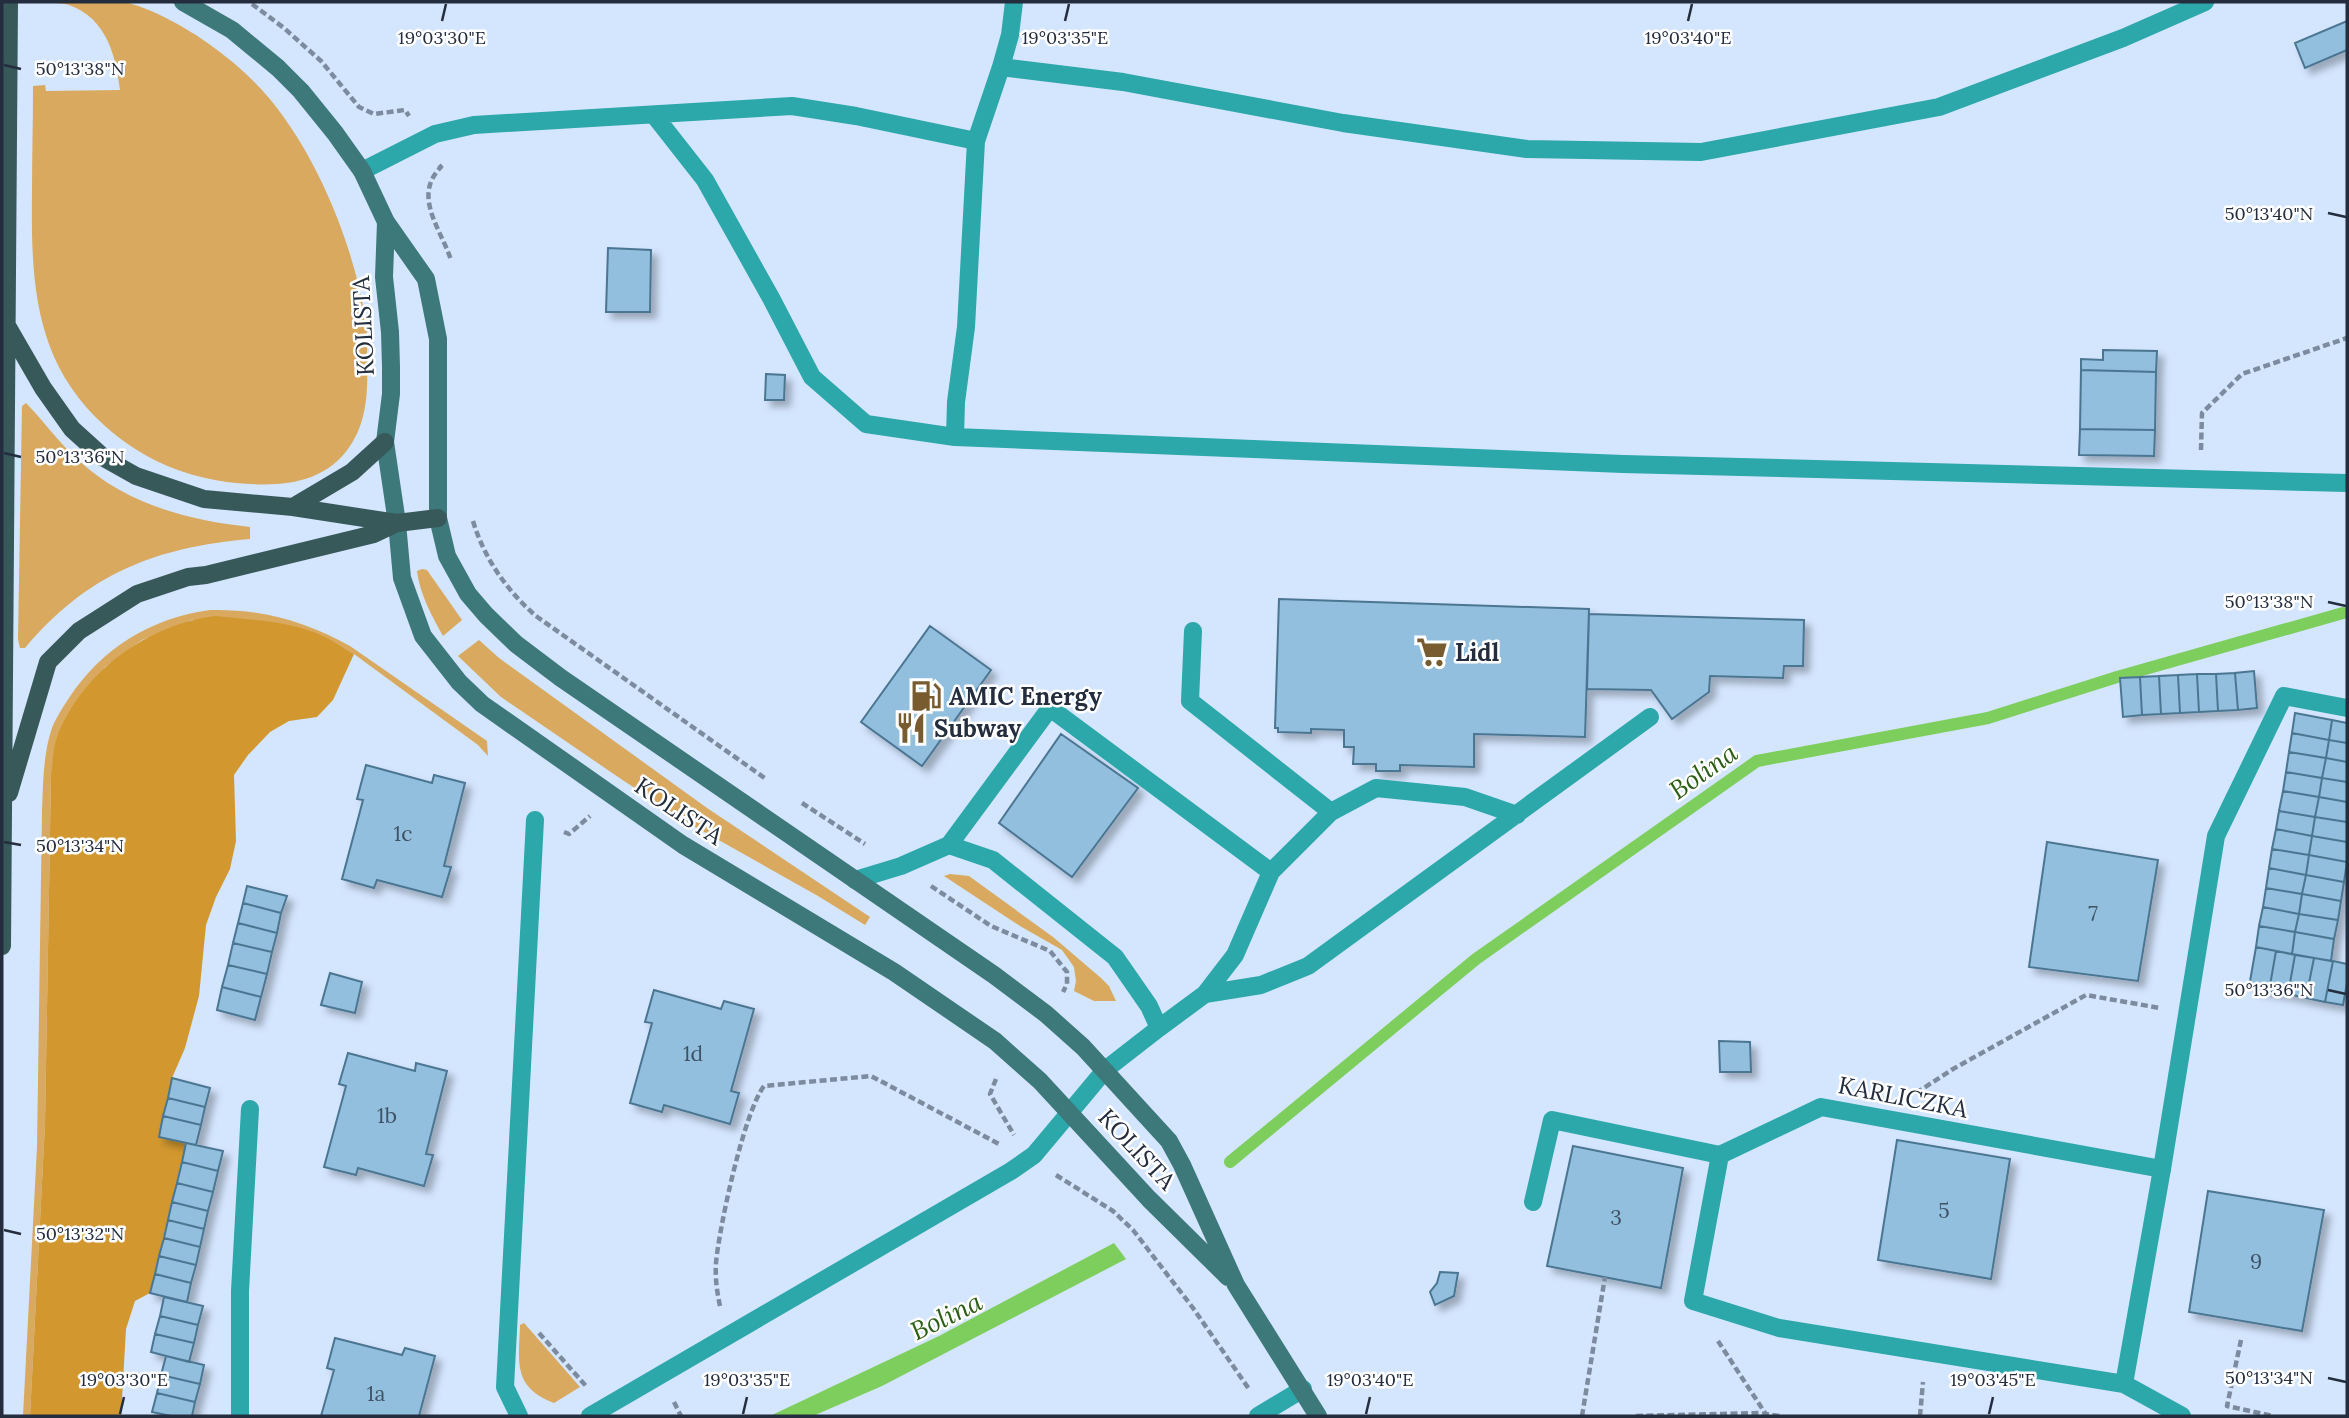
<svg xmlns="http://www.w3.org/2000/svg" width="2349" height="1418" font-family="Lora,serif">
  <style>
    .green { fill: #d8a95f }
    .forest { fill: #d2982f }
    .water { fill: #7ece5e }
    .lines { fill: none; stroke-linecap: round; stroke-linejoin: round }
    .stream { stroke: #7ece5e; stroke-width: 12 }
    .building { fill: #92bfdd; stroke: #4b7692; stroke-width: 2; filter: url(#shadow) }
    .path { stroke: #7d8b9f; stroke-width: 4.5; stroke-dasharray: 7 3.5; stroke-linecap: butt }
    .lane { stroke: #2ca7aa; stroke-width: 18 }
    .street { stroke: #2ca7aa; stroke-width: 18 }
    .secondary { stroke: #3d787a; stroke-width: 18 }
    .primary { stroke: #38595a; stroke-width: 18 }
    .ticks { fill: none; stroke: #232d3d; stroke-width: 2.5 }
    .labels { text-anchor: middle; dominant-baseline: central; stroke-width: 5; stroke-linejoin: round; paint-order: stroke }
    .number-label { font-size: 21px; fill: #3f5265 }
    .street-label { font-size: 24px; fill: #232d3d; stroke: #fff }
    .poi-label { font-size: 24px; font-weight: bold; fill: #232d3d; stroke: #fff; text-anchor: start }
    .water-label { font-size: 26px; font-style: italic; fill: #2b5e12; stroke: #fff }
    .ticks-label { font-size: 18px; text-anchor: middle; fill: #232d3d; stroke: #fff; stroke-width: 5; stroke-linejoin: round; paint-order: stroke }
  </style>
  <defs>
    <filter id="shadow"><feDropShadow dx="6" dy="6" stdDeviation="3.5" flood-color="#0004"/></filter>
  </defs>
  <rect width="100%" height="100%" fill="#d4e5fe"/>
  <path class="green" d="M48,2C70,2 102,0 123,2C150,7 187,28 209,44C237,64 265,89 285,119C324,174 354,250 365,317C368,331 367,346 367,361C368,391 367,421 350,446C324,485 279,487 236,483C187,478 143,460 105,426C34,362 31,283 32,193C32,158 33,122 33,86L45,85L46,91L120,90C116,55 106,18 69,5C62,3 53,3 48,2Z
    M26,403C44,421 58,442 77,459C125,504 187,520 250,527V539C156,547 87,574 25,648H20L18,639L22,406Z
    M422,569L427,570L462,620L443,636C432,616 420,595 417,571Z
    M210,610C262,609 305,621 350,646L487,741L488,756L478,745L354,654L324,637L276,623L192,620L142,640L105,667L67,718L57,738L51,774L45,1124L30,1416H23L37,1147L42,811C43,785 43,757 51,731C55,719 62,709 69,698C102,648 151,618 210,610Z
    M479,640L499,658L707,808L870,917L865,925L818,896L692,825L624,781L501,697L458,656Z
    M950,874L969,876L1053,937L1101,978L1109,986L1116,1001H1094L1074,991L1076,981L1074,967L1062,950L1020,926L944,876Z
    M524,1323L580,1387L554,1403C512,1387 519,1362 520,1325Z"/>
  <path class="forest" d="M215,616C252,620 292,621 325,637C335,642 345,649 354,654L333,700L317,717L289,721L270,732L248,755L234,775L236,841L230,869L216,897L206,925L199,996L185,1048L172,1078L159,1136L186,1143L150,1293L135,1301L126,1329L121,1416H30L45,1124L51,774C53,762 53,748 57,737C83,671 147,625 215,616Z"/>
  <path class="water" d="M1114,1243L1126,1259L882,1386L813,1416L772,1415L939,1336Z"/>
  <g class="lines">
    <path class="stream" d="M1230,1162L1476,959L1757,761L1988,718L2117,677L2343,613"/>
  </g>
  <path class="building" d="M2347,21V50L2305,68L2295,43Z
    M608,248L651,250L650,312H606Z
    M2103,350L2157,351L2156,372L2081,370V359L2103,360Z
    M2081,370L2156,372L2155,430L2080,429Z
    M766,374L785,375L784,400H765Z
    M2080,429L2155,430L2154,456L2079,455Z
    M1279,599L1589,609L1585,737L1474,734V767L1400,765V771H1376V764H1353L1354,747H1344V730L1311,729V733L1278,732V728H1275Z
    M1589,614L1804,620L1803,666H1784L1783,678L1710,676L1709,692L1672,719L1651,690L1587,689Z
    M930,626L991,670L922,766L861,722Z
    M2254,671L2257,708L2238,710L2235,673Z
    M2235,673L2238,710L2218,711L2216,674Z
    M2197,674H2216L2218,711L2199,712Z
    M2197,674L2199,712L2180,713L2178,675Z
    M2178,675L2180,713L2161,714L2159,676Z
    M2159,676L2161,714L2142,715L2140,677Z
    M2140,677L2142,715L2123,717L2120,678Z
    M2295,713L2332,720L2329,740L2292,733Z
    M2332,720L2347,723V743L2329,740Z
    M2292,733L2329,740L2326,758L2289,752Z
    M1061,734L1138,788L1072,877L999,823Z
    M2329,740L2347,743V762L2326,758Z
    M2289,752L2326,758L2322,778L2286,772Z
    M2326,758L2347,762V782L2322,778Z
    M366,765L432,783L434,775L465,783L444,866L451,867L442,897L377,880L374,888L342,879L363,800L357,799Z
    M2286,772L2322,778L2319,797L2283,791Z
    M2322,778L2347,782V802L2319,797Z
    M2283,791L2319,797L2315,817L2279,811Z
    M2319,797L2347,802V822L2315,817Z
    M2279,811L2315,817L2312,836L2276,829Z
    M2315,817L2347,822V842L2312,836Z
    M2276,829L2312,836L2309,855L2272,849Z
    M2312,836L2347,842V862L2309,855Z
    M2047,842L2158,860L2138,981L2029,967Z
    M2272,849L2309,855L2306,875L2269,868Z
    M2309,855L2347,862L2344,882L2306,875Z
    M2269,868L2306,875L2302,894L2266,888Z
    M2306,875L2344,882L2341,901L2302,894Z
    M247,886L287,896L281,913L243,903Z
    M2266,888L2302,894L2299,914L2263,907Z
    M2302,894L2341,901L2338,920L2299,914Z
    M243,903L281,913L277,933L238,923Z
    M2263,907L2299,914L2295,932L2259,926Z
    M2299,914L2338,920L2334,939L2295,932Z
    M238,923L277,933L272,952L233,943Z
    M2259,926L2295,932L2292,954L2256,947Z
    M2295,932L2334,939L2331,961L2292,954Z
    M233,943L272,952L267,974L228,965Z
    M2256,947L2276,951L2269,991L2249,987Z
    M2276,951L2295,955L2288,994L2269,991Z
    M2295,955L2314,958L2306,998L2288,994Z
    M2314,958L2333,961L2325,1002L2306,998Z
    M2333,961L2347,964V983L2343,1005L2325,1002Z
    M228,965L267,974L261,997L222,987Z
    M330,973L362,982L355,1013L321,1005Z
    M222,987L261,997L255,1020L217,1010Z
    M654,990L721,1009L724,1001L754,1009L731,1091L739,1093L730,1124L664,1105L662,1112L630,1103L652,1023L645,1022Z
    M1719,1041L1750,1042L1751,1072H1720Z
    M348,1053L415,1071L416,1063L447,1071L426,1154L433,1155L424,1186L358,1168L356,1175L324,1167L346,1086L339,1084Z
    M172,1078L210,1088L205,1107L168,1098Z
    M168,1098L205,1107L201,1125L163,1116Z
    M163,1116L201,1125L196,1145L159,1137Z
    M1897,1140L2010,1159L1991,1279L1878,1260Z
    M186,1143L223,1151L218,1171L182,1162Z
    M1573,1146L1683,1168L1661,1288L1547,1266Z
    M182,1162L218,1171L213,1192L177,1183Z
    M177,1183L213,1192L208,1211L172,1202Z
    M2208,1191L2324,1210L2302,1331L2189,1312Z
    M172,1202L208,1211L204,1229L168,1220Z
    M168,1220L204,1229L200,1247L164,1238Z
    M164,1238L200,1247L196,1265L159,1256Z
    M159,1256L196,1265L191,1283L155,1274Z
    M1440,1272L1458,1273L1454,1296L1435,1305L1430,1292L1437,1283Z
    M155,1274L191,1283L187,1302L150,1293Z
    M164,1297L203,1306L198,1325L160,1316Z
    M160,1316L198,1325L194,1343L155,1334Z
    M155,1334L194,1343L189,1362L151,1352Z
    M335,1338L402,1355L405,1348L435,1356L419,1416H321L334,1370L327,1368Z
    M166,1356L204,1365L200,1384L161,1375Z
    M161,1375L200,1384L195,1402L157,1393Z
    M157,1393L195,1402L192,1416H171L152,1412Z"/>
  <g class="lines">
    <path class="path" d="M252,4L284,28L321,61L359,107L374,114L405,110L409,116
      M439,165L441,167C412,196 441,229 451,260
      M2201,450L2202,413L2242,374L2347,338
      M473,521C484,558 507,591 536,616L766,779
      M802,803L865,844
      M564,832L569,834L590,816
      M931,886L991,926L1050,951L1067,972V984L1063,992
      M996,1079L990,1094L1014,1135
      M1916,1093L1953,1069L2086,995L2160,1008
      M1056,1175L1113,1211L1133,1230L1193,1308L1249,1389
      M720,1306C717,1292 715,1278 716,1263C719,1228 744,1112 764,1086L871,1076L999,1144
      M539,1333L586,1386
      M2241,1340L2227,1406L2273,1416
      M1718,1341L1767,1416
      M674,1402L681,1416
      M1582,1416L1605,1277
      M1636,1416L1759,1413L1780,1416
      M1920,1416L1923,1382"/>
    <path class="lane" d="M1001,67L1010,35L1014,2
      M654,115L705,180L771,298L812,377L866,424L955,437L1623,464L2347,483
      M362,171L435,134L474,125L792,106L856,116L976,141
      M955,437L956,402L966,327L976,141L1001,67L1123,82L1343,123L1527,149L1701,152L1939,107L2123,38L2205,2
      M1193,631L1190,701L1331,812
      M949,845L993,860L1115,957L1149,1006L1159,1028L1105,1070
      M855,880L901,866L949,845L1050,708L1271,872
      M1205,994L1261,985L1308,966L1650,717
      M1159,1028L1205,994L1235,955L1271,872L1331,812L1376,788L1465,797L1517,815
      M2162,1169L2216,836L2284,696L2347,708
      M1533,1202L1552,1120L1720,1155
      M240,1416V1291L250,1109
      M519,1416L505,1387L535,820
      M590,1416L1011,1171L1034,1155L1070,1112
      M1258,1416L1303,1389"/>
    <path class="street" d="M1070,1112L1105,1070
      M2124,1384L2162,1169L1821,1107L1720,1155L1693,1301L1779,1328L2124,1384L2182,1416"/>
    <path class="secondary" d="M183,2L232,30L278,68L301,91L335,133L362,171L386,222L426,279L438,339V518L447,556L468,594L486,615L516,644L561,678L994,975L1046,1014L1083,1047L1169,1141L1182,1165L1236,1285L1318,1416
      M386,222L384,277L390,332L391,367V394L385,442L397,523L402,578L423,636L459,682L482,704L683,845L894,972L995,1041L1040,1081L1149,1199L1228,1277"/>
    <path class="primary" d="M6,324L43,388L72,429L104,458L136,476L204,499L293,507L397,523L438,518
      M293,507L352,472L385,442
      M9,793L48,662L79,631L137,594L188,577L206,575L374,534L397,523
      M2,946L9,2"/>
  </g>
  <path class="ticks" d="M442,21L446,4M1065,21L1069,4M1688,21L1692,4M4,65L21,69M2328,213L2346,217M4,453L21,457M2328,602L2346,606M4,842L21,845M2328,990L2346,994M4,1230L21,1234M2328,1378L2346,1382M120,1414L124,1397M743,1414L747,1397M1366,1414L1370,1397M1989,1414L1993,1397"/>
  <defs>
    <symbol id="supermarket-bare" viewBox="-9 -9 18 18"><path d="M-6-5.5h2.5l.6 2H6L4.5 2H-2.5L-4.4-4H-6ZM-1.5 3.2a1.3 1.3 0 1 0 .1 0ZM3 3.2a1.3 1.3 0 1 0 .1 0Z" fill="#785c2f" stroke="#fff" stroke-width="2.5" paint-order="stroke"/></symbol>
    <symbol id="fuel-bare" viewBox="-9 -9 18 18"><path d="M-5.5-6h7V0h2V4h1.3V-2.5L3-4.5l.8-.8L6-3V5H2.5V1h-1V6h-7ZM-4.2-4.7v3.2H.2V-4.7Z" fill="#785c2f" stroke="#fff" stroke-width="2.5" paint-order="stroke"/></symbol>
    <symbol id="restaurant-bare" viewBox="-9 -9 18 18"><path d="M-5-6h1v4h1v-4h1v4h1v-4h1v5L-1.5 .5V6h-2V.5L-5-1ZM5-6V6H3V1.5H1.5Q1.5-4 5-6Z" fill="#785c2f" stroke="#fff" stroke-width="2.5" paint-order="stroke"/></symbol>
  </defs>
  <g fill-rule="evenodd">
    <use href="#supermarket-bare" x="1410" y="630" width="44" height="44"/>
    <use href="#fuel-bare" x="904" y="674" width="44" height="44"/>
    <use href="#restaurant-bare" x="889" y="706" width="44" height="44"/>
  </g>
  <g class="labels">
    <g class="number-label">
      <text x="403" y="833">1c</text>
      <text x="2093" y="913">7</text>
      <text x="693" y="1053">1d</text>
      <text x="387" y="1115">1b</text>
      <text x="1944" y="1210">5</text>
      <text x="1616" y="1217">3</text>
      <text x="2256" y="1261">9</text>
      <text x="376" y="1393">1a</text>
    </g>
    <g class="street-label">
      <text transform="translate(363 326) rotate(-93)">KOLISTA</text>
      <text transform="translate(679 811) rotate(34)">KOLISTA</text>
      <text transform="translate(1903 1097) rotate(11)">KARLICZKA</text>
      <text transform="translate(1137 1149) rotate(47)">KOLISTA</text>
    </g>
    <g class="poi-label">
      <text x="1455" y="652">Lidl</text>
      <text x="949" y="696">AMIC Energy</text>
      <text x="934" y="728">Subway</text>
    </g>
    <g class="water-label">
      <text transform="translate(1703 771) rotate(-35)">Bolina</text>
      <text transform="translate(946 1316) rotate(-26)">Bolina</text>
    </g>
  </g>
  <g class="ticks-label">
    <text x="442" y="44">19°03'30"E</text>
    <text x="1065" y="44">19°03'35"E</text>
    <text x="1688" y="44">19°03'40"E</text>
    <text x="80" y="75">50°13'38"N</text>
    <text x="2269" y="220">50°13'40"N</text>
    <text x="80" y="463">50°13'36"N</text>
    <text x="2269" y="608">50°13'38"N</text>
    <text x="80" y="852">50°13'34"N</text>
    <text x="2269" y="996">50°13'36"N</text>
    <text x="80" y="1240">50°13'32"N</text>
    <text x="2269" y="1384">50°13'34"N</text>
    <text x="124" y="1386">19°03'30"E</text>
    <text x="747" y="1386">19°03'35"E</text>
    <text x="1370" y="1386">19°03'40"E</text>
    <text x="1993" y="1386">19°03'45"E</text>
  </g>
  <rect width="2349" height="1418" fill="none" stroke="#232d3d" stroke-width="7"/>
</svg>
